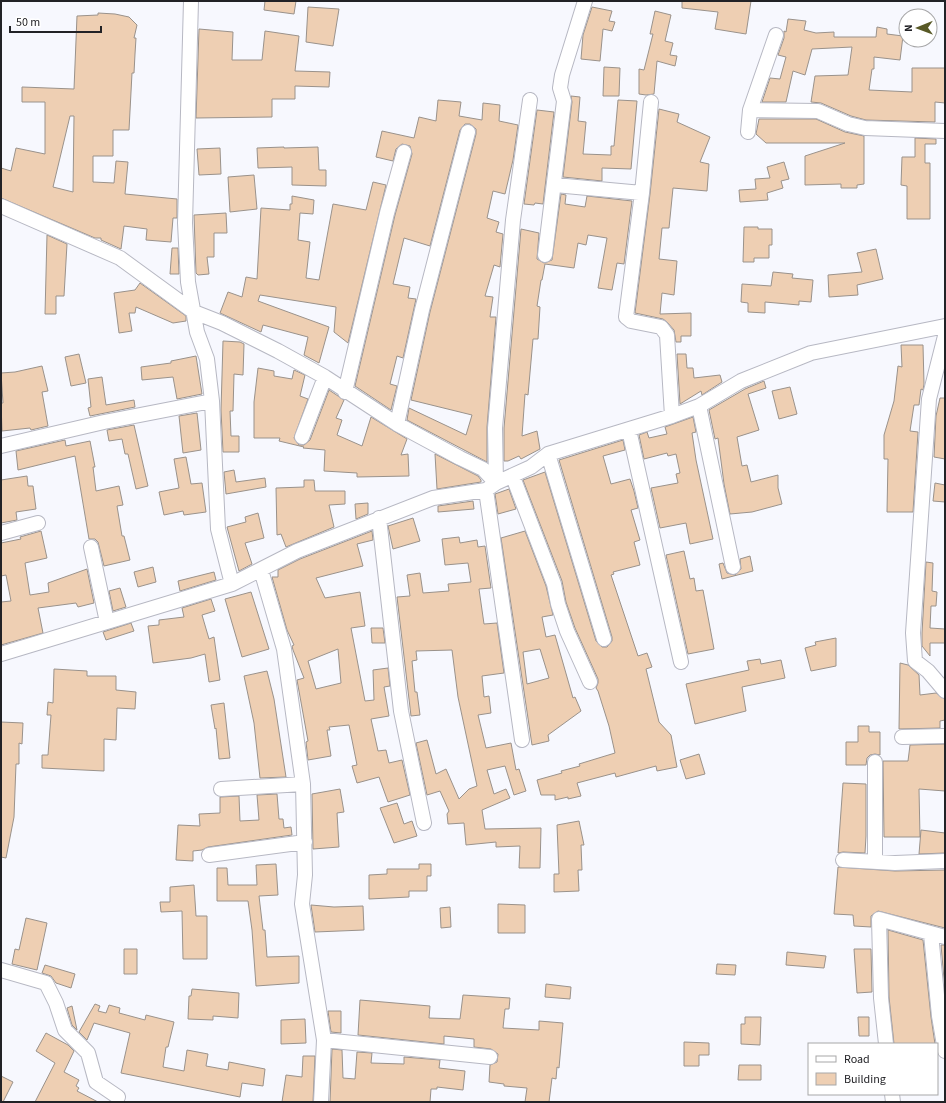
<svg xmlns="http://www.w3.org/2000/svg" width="946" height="1103" font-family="'Source Sans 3',sans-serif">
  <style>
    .building { fill: #eecfb3; stroke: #9a928b; fill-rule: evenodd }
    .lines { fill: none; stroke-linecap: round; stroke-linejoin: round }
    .minor-casing { stroke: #b7b8c3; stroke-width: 16 }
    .minor { stroke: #fff; stroke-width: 14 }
  </style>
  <rect width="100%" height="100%" fill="#f7f8fe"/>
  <path class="building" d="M265,1H296L294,14L264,10Z
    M682,1H751L746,34L715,29L718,12L682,8Z
    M308,7L339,9L333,46L306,42Z
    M592,7L612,11L609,21L615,22L612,31L603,29L600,61L581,59L583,35Z
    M655,11L671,15L665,41L673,43L670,55L677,56L675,66L657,61L654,94L646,95L639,94V69L644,70L653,34H650Z
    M98,13L115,14L129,17L137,25L134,38H136L135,54L134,73H132L129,130H113V156H93V182L114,183L116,161L128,162L125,194L177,199V218H173L171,242L146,240L147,229L124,226L121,249L101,240V238H95L1,198V168L11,171L16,148L45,154V102H22V87L74,89L77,16L98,15ZM70,116H74L73,192L53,187Z
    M788,19L806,21L804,30L816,33L834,32V37H876L877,27L887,29V34L903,36L900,60L874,57V69H872L869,90L912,92V68H945V103L935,102V122L866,120L851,116L821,103L811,102L815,76L848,75L852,47L812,49L805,75L793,71L786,102H762L770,78L780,79L786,57L778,55L784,38V31L786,32Z
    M199,29L233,32L232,60H262L265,31L299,36L295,71L330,72L329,87L295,86V99H272V117L196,118Z
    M604,67L620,68L619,96H603Z
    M571,96L580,97L578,121L586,122L583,154L611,155V146H614L618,100L637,101L631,169L602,168V181L563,177L572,102Z
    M438,100L461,102L459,116L482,120L483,103L500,105L499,121L518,125L513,160L505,194L493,191L487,218L499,222L496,232L503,234L500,267L494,265L485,296L493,297L490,317H496L487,427V462L407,420L409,408L466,435L472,415L411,400L430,312L476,134V129L470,124H465L460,130L430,246L404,238L393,284L410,287L408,298L416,299L403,358L397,356L390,384L397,386L391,410L355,386L395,215L412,154L410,146L402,144L396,149L393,161L376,157L382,131L414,138L419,117L436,121Z
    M659,109L679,114L677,122L710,137L700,162L709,164L707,191L673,188L669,228H662L659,259L677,261L674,295L662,293L660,314L691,313V336H681V342H676L674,330L667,322L663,319L635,313L650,194Z
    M537,110L554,112L543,204L535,203L534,205L524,204Z
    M759,119H816L845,132L864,136V184L857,185V188H841V184L805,185V156L845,143H766L756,134Z
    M915,138L936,139V144H925V163H930V219H907V186L901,185L902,157H915Z
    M284,147V148L318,147L319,170H326V186L292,185V167L258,168L257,148Z
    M220,148L221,174L199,175L197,149Z
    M784,162L789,179L781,181L783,188L767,193L768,200L740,202L739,190L756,189L755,179L770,178L767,167Z
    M254,175L257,209L230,212L228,177Z
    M373,182L386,185L348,343L334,332L336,307L260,295L258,301L329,327L319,363L304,355L308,337L263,325L261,332L220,313L228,292L242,297L246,277L257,279L261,208L290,210V204H292V196L314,200L313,214L300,213L298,240L310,242L306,278L319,280L333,204L366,210Z
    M561,194L566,195L565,204L585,207L587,196L632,201L624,264L617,263L612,290L598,288L607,238L588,235L586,245L578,243L574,268L545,264L542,280H541L537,306L540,307L538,339H533L528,395L525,394L522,436L537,431L540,449L521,459L519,456L508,461H504V428L521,229L539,233L537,259L544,263L552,260Z
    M226,213L227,233H214V257H207L209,274L198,275L196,273L194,215Z
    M744,227H758V229H772V245H769V258H754V262H743Z
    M47,235L67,244L64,296H56V314H45Z
    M172,248H178L179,274H170Z
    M876,249L883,279L857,285L858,295L829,297L828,275L862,272L857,253Z
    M773,272L793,274L792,278L813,280L811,302L799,301V305L765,302V313L748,312V303L741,302L742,284L771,286Z
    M140,283L186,316V321L173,323L136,307L135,313H129L132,331L119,333L114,293L135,290Z
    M223,341L240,342L244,344L243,375L234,374L233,411H230L231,436H239V452H223L221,410Z
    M901,345H923L924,384L923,390L921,389L919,405H914L910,431L918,432L913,512H887L888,459H884V435L894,401L898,366L902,367Z
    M79,354L86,383L71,386L65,357Z
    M677,354H686L687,368H693L694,378L720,375L722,382L702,395L701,391L680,404Z
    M196,356L202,394L177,399L173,377L142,380L141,367L171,363V361Z
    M42,366L48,391L42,392L48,426L31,430L30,428L2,431L1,403H3L1,373L15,372Z
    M258,368L274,371V376L292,379L294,370L305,375L300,396L308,399L294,438L299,445H304L310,440L329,390L344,400L336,418L342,420L337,435L362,446L371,417L407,439L401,455L408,454L409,476L357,477V473L324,471L325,450L303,448L304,447L279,441L280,438H254V402Z
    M102,377L106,405L134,400L135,407L90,416L88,408L91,407L88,379Z
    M764,381L766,388L748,394L759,430L737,437L742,466L747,465L751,482L778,475V488L782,504L752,512L730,514L724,484L718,438L715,439L709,410L745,389Z
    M790,387L797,414L779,419L772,391Z
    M940,398H945V459L934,457L936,416Z
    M197,413L201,450L183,453L179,416Z
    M693,417L696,432L692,433L696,460L713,539L690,544L686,523L660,528L651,488L678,483L676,474L680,473L676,454L668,456L667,453L644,459L639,435L647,432L649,438L667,434L665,427Z
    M134,425L148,486L136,489L128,454H125L122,439L109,441L107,430Z
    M65,440L66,446L90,441L95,467H93L96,491L119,486L123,505L117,506L122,536H124L130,560L104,566L98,542L95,539H89L75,456L18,470L16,451Z
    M623,440L625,450L603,456L611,484L630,479L634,491L638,508L631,510L640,540L634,542L640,565L613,572L614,574L611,575L638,656L647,653L652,667L646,669L659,722L671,735L677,767L657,771L656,766L616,777L615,773L577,783L581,796L568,799V797L555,800V795H541L537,780L562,773L561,771L580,766L579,764L615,753L609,726L598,691L596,688L598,683V679L575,628L566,602L562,581L523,480L545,472L596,641L602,647H607L612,641V637L559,460Z
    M435,454L478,476L481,480V482L437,489Z
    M186,457L191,484L202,483L206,512L184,515L183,511L164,515L159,492L179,488L174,459Z
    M234,470L236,482L265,478L266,487L226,494L224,472Z
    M27,476L28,486H33L36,509L16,512L17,520L1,523V480Z
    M304,480H314L315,491H345V504L329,505L334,527L286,547L281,534L277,535L276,488L304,487Z
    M935,483L945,485V502L933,501Z
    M509,489L516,509L498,514L495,494Z
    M473,501L474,509L438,512V506Z
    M368,503V514L356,519L355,504Z
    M258,513L264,538L245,543L252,564L239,571L227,527L246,522L245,517Z
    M413,518L420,541L393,549L388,526Z
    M41,531L47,558L25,563L30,595L49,592L48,583L87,569L94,603L78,607L76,603L38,608L43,633L1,645V602L11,601L6,575L1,576V543L21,539L20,537Z
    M372,531L373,540L357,544L363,566L316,578L325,598L360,592L365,626L351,628L365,701L374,700L373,670L388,668L390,686L384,687L389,716L371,719L378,751L386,750L389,763L402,760L410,795L388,802L379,777L357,783L352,766L357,765L349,725L329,727L330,730H327L331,756L308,760L306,742L308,741L297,680L304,678L293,650L292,646L294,645L287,630L272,577H278V570L300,559ZM338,649L341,683L316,689L308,661Z
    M525,531L546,586L553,615L542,617L546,637L555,635L573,698L575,697L581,711L548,735L549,741L532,745L501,538ZM540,649L549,678L527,684L523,652Z
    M459,537L460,543L477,540L478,547L485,546L491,588L479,589L484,624L497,623L504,673L482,676L484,697L489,696L491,713L478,715L486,748L511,743L516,770L519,769L526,791L514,795L505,766L487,770L494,794L506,789L510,798L482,810L485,829L541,828L540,868H519L520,846L496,847V842L466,845L464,823L448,824L447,814L449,811L440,791L427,795L416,743L427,740L436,774L446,769L459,799L469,789L477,786L458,697L452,650L416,651L417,660L412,661L415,692H417L420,715L411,716L397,597L410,596L407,575L420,573L423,593L449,591L448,584L471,582L468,563L445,565L442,539Z
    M684,551L690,579L694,578L696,591L703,590L714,649L688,654L666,555Z
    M750,556L753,571L722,579L719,564L723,563L727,573L735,575L741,569L740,559Z
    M926,562L933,563L932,591L937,592L936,606H931L930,628L945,629V643H930V656L922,646V633Z
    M153,567L156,582L138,587L134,572Z
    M214,572L216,580L180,591L178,581Z
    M120,588L126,607L113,611L109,591Z
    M251,592L269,649L242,657L225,599Z
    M211,599L215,611L202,615L209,639L214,637L220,680L209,682L205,654L191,658L153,663L148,626L159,625V620L184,617L182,608Z
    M131,623L134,631L106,640L103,632Z
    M371,628H383L385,643H372Z
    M836,638V666L811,671L805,648L816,645L815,642Z
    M760,659L761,664L781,660L785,678L742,687L746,711L695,724L686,684L749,670L747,661Z
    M900,663L908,665L919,675L920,695L936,693L945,699V720L940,721V728L899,729Z
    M54,669L87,671V676H116V690L136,692L135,709L117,708L116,740L104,739V771L42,768V755H48L51,715H47L48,702L53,703Z
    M267,671L274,699L286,777L260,778L254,723L244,676Z
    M224,703L230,758L219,759L216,728L215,729L211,705Z
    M1,722L23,723L22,744L19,743V764H16L14,817L6,858L1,857Z
    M858,726H869V732H880V755L875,754L870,755L867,758L866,765H846V742H858Z
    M945,744V791L919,789L920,837H884L883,761H908L910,745Z
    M699,754L705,774L686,779L680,760Z
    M843,783L866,784V836L865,853L843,852L838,853Z
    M340,789L344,812L337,813L339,847L313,849L312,794Z
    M277,794L279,819H283L284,828L291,827L292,835L208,847L202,850L193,851V861L176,860L178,825L200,826L199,814L220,813V797L239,796L240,821L259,820L257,795Z
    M397,803L404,824L412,821L417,836L394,843L380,808Z
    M579,821L584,845H581L582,870H578L579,891L554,892V874H559L557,825Z
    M921,830L945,833V853L919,854Z
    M276,864L278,895L259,896L263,930H265L267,957L299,956V983L256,986L252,930L248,901H217V868H227L228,885H257L256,865Z
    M419,864H431V876H427V891H409V897L369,899V875L387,874V869H419Z
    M838,867L895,871L945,870V928L878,911L871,916V927L854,926L853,915L834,914Z
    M194,885L196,916H207V959H183L182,911L161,912L160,902H170V887Z
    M498,904L525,905V933H498Z
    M311,905L334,907L363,906L364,930L315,932Z
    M450,907L451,927L441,928L440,908Z
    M26,918L47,923L37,970L12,964L15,949L19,950Z
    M888,930L923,940L931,1017L935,1044H894L889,997Z
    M941,945H945V990Z
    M124,949H137V974H124Z
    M854,949H871L872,992L857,993Z
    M787,952L826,956L824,968L786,965Z
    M717,964L736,965L735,975L716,974Z
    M45,965L75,974L71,988L56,983L51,976L42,973Z
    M546,984L571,987L570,999L545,997Z
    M192,989L239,993L238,1018L213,1016V1020L188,1019L189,996H191Z
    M463,995L510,998L509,1009H505L503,1028L539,1030V1021L563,1023L559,1068L557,1067L556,1079L552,1078L549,1102H525L527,1088L504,1086V1084L489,1082L490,1065L497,1062L498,1054L491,1049L474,1047V1039L444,1036V1044L358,1035L360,1000L430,1006L429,1018L460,1019Z
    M95,1004L100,1006L98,1011L106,1013L109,1005L120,1008L119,1013L145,1020L146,1015L174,1022L168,1047H166L163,1067L184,1071L187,1050L208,1054L206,1066L228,1070L229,1062L265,1069L263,1086L242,1083L240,1097L121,1073L130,1033L94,1023L87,1040L79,1032Z
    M72,1006L77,1030L72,1025L67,1008Z
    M328,1011H341V1033L331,1032Z
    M745,1017H761L760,1045L741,1044V1024H745Z
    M858,1017H869V1036H859Z
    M305,1019L306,1043L281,1044V1020Z
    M46,1033L68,1045L74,1051L64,1072L79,1080L76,1086L79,1088L77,1091L98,1102H35L55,1063L36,1051Z
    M684,1042L709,1043V1055H699V1066H684Z
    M332,1049L342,1050L343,1078L355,1079L357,1052L372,1053L371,1063L404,1064V1057L440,1060L439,1068L465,1071L463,1090L437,1087V1089H431L430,1102H330Z
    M303,1056H315L313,1102H282L286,1075L302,1077Z
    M739,1065H761V1080H738Z
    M1,1076L13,1082L3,1102H1Z"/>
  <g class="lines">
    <defs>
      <path id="minor" d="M191,1L185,223L188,282L197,332L207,359L212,401L218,529L232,584
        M651,102L642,193L626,317L631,321L661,327L667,335L672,416
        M750,110L818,111L848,124L865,128L945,131
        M748,132L750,110L776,35
        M555,185L642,193
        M1,206L120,258L194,312L222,323L278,351L325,377L397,424L460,458L483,469L496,483
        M545,255L564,101L560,88L562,75L585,1
        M945,336L929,399L913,633L915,661L928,671L945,691
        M345,392L387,213L404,152
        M699,406L733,567
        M397,424L422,310L468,132
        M629,430L681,662
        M302,437L325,377
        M1,446L104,422L212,401
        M548,454L604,639
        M513,477L554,584L558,604L567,631L590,682
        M496,483L495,428L513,220L530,100
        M486,490L522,740
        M379,518L401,711L424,823
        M1,533L38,523
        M91,547L107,622
        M261,570L284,649L303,784L305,875L302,904L324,1040L321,1102
        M1,654L232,584L297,551L433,498L486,490L496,483L531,467L548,454L672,416L699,406L741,381L811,353L945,326
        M902,737L945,736
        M221,789L303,784
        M209,855L305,842
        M843,860L895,863L945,861
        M875,861V762
        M931,934L939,1016L945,1051
        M1,970L46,983L56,1003L65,1030L88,1053L96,1082L118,1097
        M324,1040L490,1057
        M886,1044L881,998L879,919L945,937
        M892,1094L893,1102"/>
    </defs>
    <use href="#minor" class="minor-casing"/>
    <use href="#minor" class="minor"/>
  </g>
  <rect width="946" height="1103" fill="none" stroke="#222226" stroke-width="4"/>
  <rect x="808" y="1043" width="130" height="52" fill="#ffffff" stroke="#a7a7a8"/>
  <rect x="816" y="1056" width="20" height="6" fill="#ffffff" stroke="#a7a7a8"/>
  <text x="844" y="1063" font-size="12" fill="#222226">Road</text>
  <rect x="816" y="1073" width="20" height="12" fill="#eecfb3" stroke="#a7a7a8"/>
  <text x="844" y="1083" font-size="12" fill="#222226">Building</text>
  <g transform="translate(918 28) rotate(269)"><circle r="19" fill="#ffffff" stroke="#a7a7a8"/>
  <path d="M0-3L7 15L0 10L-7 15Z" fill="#585926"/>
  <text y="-6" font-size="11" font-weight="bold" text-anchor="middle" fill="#222226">N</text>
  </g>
  <path d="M10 26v6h91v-6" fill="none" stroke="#222226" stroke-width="2"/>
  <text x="16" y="26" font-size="12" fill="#222226" stroke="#ffffff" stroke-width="3" paint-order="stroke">50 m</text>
</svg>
